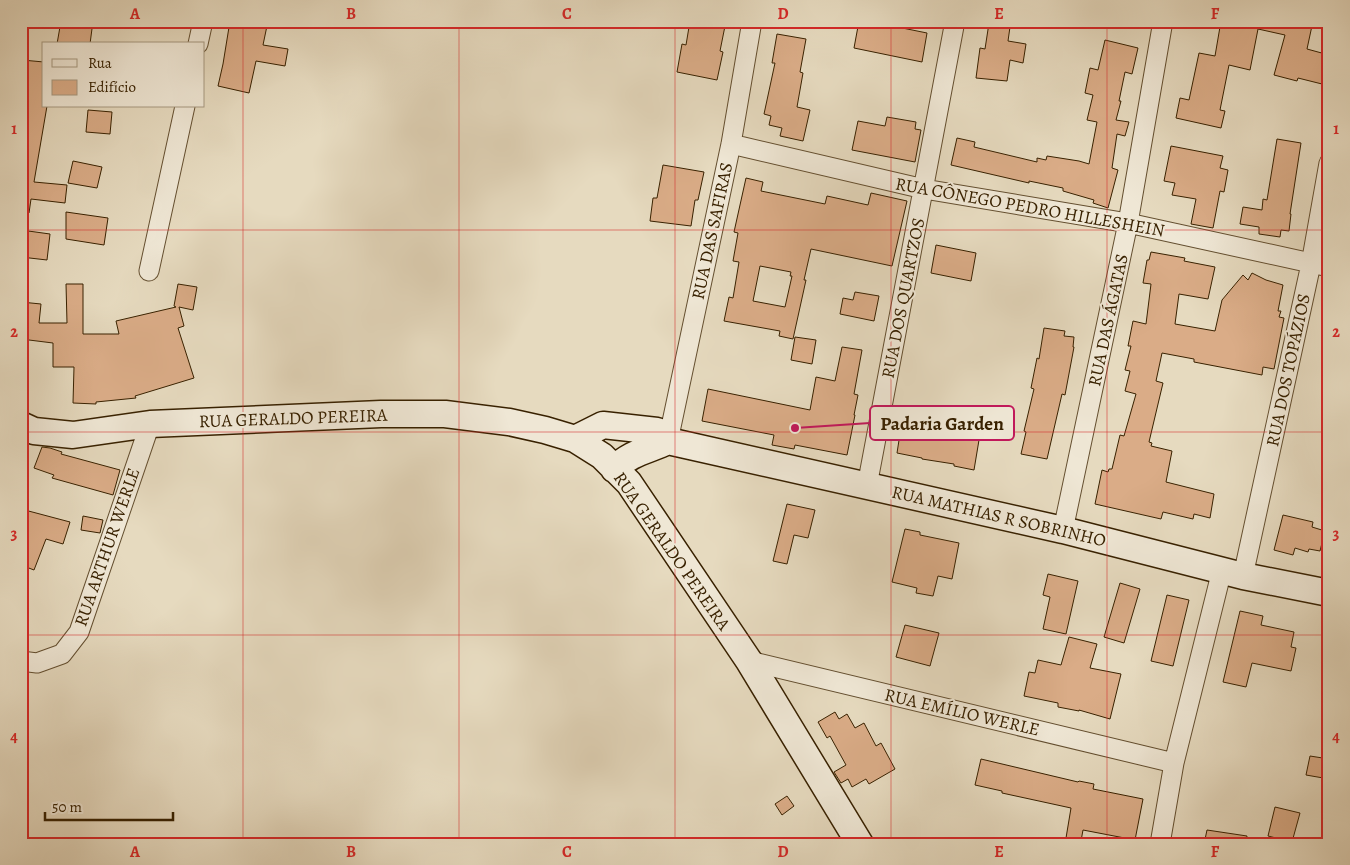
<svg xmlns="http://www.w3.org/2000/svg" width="1350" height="865" font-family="Alegreya,serif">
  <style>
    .building { fill: #daac87; stroke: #382100; fill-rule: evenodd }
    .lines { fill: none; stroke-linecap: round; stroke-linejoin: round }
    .street-casing { stroke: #644f30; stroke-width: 21 }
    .secondary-casing { stroke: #382100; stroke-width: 29 }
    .street { stroke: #efe7d5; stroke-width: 19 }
    .secondary { stroke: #efe7d5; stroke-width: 26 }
    .grid { fill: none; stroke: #d62828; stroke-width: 1; stroke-opacity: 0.55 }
    .labels { text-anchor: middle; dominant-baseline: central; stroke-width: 4; stroke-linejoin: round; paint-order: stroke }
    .street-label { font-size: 18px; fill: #382100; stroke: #efe7d5 }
    .leader { fill: none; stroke: #c2185b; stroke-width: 2 }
    .callout-dot { fill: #c2185b; stroke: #efe7d5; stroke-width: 2 }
    .callout { fill: #efe7d5; stroke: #c2185b; stroke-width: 2 }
    .callout-label { font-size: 19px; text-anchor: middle; font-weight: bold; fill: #382100 }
    .neatline { fill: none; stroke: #d62828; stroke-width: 2 }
    .grid-label { font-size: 16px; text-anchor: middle; font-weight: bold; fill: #d62828 }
  </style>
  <rect width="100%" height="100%" fill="#e6dabf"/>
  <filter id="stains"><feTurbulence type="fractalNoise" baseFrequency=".004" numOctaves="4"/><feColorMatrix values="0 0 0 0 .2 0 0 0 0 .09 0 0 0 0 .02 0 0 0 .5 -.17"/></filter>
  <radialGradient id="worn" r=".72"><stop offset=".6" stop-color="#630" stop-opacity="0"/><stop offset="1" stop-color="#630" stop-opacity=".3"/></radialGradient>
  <path class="building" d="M61,21H93L90,44H57Z
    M230,21H268L263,45L288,49L285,66L256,61L249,93L218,86L223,64Z
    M690,21H726L720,51L723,52L717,80L677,72L682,44L686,45Z
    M859,21H868L927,33L922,62L854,48Z
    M1221,21H1313L1307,49L1329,55V74L1326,85L1298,78L1297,81L1274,75L1285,35L1258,29L1250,70L1229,65L1220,110L1225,111L1221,128L1176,118L1180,98L1189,100L1199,53L1215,56Z
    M989,23L1010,27L1008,41L1026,44L1023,63L1010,60L1007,81L976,78L980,48L985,49Z
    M777,34L806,39L800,72L803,73L797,107L810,110L803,141L780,136L782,128L769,125L771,116L764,114L775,63H772Z
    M1105,40L1138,48L1132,74L1125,72L1119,101H1121L1116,120L1129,122L1125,136L1117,134L1112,168L1118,170L1108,208L1093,203L1094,200L1063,191V188L1029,181V183L951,165L957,138L975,142L974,147L1037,162V158L1046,160L1047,156L1079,161L1089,164L1097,122L1087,120L1093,95L1085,93L1090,68L1098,70Z
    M22,60L44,62V106H47L34,182L67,185L65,203L31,199L29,213H21V69Z
    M88,110L112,112L110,134L86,132Z
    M887,117L916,122L915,129L921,130L915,162L852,150L858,121L885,126Z
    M1277,139L1301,143L1290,214H1291L1289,231L1281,230L1280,237L1259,234V227L1240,224L1243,207L1262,210L1263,199L1267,200Z
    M1171,146L1223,156L1220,168L1228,170L1224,192L1220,191L1213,228L1191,224L1196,199L1172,195L1175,183L1164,181Z
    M73,161L102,167L97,188L68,183Z
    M663,165L704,172L698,200H695L691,226L650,221L653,198H657Z
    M746,178L763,182L761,191L825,204L827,196L868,205L871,193L907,201L892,266L811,249L804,280H806L793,339L779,336L780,331L724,321L729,297L733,298L739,262L733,261L738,233L734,232ZM760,266L791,272L790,276H792L785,307L753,301Z
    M66,212L108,218L104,245L66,239Z
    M21,230L50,234L47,260L21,257Z
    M936,245L976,253L971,281L931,273Z
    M1151,252L1185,258L1184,261L1215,267L1208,299L1179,294L1175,324L1215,331L1222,300L1243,275L1248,280L1252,273L1266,280L1283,285L1278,311H1281L1279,317L1284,318L1274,369L1263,367L1262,375L1194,362V359L1162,353L1156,381L1163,383L1149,442L1152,443L1151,446L1172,451L1166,482L1214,494L1210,518L1194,514L1193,519L1163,512L1161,519L1095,504L1102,470L1108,472L1109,469H1112L1120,435L1124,436L1136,394L1125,391L1130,371L1125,370L1131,346H1128L1133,321L1146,324L1151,284L1143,283L1147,260H1149Z
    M66,284H83V334H119L116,321L176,307L174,306L178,284L197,287L193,310L179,307L184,326L178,328L194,378L135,396L136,398L96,402V404L73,403L74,367H53V343L21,339V302L41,304L39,323H67Z
    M855,292L879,296L874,321L840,314L843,298L853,300Z
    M1044,328L1065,331L1064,336L1074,337L1073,347H1074L1065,395L1062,394L1047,459L1021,454L1026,432L1024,431L1034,389L1031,388L1037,358L1039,359Z
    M795,337L816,340L812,364L791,360Z
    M842,347L862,350L854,394L858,395L854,415H855L847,455L795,445L794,449L772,445L774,435L702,421L708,389L810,410L816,377L835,381Z
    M902,421L944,427L943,429L975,434L974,440H979L974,470L954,466V464L922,459V458L897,453Z
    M42,447L50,448L62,452L61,454L120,470L113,495L52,478L54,475L34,468Z
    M787,504L815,510L808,538L794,535L787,564L773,561Z
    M21,509L70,522L63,544L46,539L34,570L21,565Z
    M1283,515L1313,522L1312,527L1325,531L1320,551L1309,549L1308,552L1295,548L1293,555L1274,550Z
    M83,516L103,520L100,533L81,530Z
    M905,529L920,532V535L959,543L952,579L938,576L933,596L916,593L917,588L892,582Z
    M1048,574L1078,581L1066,634L1043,629L1050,597L1043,595Z
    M1120,583L1140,589L1124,643L1104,637Z
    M1167,595L1189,600L1173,666L1151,661Z
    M1240,611L1263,616L1261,625L1294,632L1291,647L1296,648L1291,671L1252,663L1246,687L1223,682Z
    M905,625L939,633L930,666L896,657Z
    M1069,637L1097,644L1090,668L1121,674L1110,719L1079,710V711L1058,707V703L1024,696L1029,672L1035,673L1038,660L1061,665Z
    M835,712L839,719L847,714L855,728L864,723L876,746L881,743L895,769L869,784L866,779L852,787L848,779L841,783L834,772L846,765L830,736L827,738L818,722Z
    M1310,756L1329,759V779L1306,775Z
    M981,759L1078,782L1079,781L1094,784L1093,789L1143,799L1135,840L1083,830L1081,841L1066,838L1071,808L1002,793V791L975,785Z
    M787,796L794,806L782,815L775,804Z
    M1275,807L1300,813L1292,842L1268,836Z
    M1207,830L1247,836L1246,844H1204Z"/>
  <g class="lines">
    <defs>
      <path id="street" d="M198,44L203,21
        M731,144L924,189L1128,223L1329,267
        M149,271L185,106
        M668,441L731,144L752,21
        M867,486L955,21
        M1063,530L1128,223L1163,21
        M1243,576L1311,264L1329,163
        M21,661L37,663L62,654L79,632L150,424
        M749,661L1174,763
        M1160,844L1174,763L1222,570"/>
      <path id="secondary" d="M21,425L34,431L73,435L150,424L381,414H445L509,422L545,430L575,439L602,456L629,483L749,661L860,844
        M575,439L603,425L657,431L668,441L1063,530L1243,576L1329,593
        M614,469C632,452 647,451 668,441"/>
    </defs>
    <use href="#street" class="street-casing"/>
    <use href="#secondary" class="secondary-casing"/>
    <use href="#street" class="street"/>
    <use href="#secondary" class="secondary"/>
  </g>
  <path class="grid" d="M243,21V844M459,21V844M675,21V844M891,21V844M1107,21V844M21,230H1329M21,432H1329M21,635H1329"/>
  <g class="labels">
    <g class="street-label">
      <text transform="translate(1030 207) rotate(10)">RUA CÔNEGO PEDRO HILLESHEIN</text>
      <text transform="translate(712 231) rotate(-78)">RUA DAS SAFIRAS</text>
      <text transform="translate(903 298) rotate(-79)">RUA DOS QUARTZOS</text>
      <text transform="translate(1108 320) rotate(-78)">RUA DAS ÁGATAS</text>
      <text transform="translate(1288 370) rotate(-78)">RUA DOS TOPÁZIOS</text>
      <text transform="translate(293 418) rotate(-2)">RUA GERALDO PEREIRA</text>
      <text transform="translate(999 516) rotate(13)">RUA MATHIAS R SOBRINHO</text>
      <text transform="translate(107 547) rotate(-71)">RUA ARTHUR WERLE</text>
      <text transform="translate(672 551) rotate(55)">RUA GERALDO PEREIRA</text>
      <text transform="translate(962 712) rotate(13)">RUA EMÍLIO WERLE</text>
    </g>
  </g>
  <path class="leader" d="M795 428L870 423"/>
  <circle class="callout-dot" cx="795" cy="428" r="5"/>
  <rect class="callout" x="870" y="406" width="144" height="34" rx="5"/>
  <g class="callout-label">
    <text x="942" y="430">Padaria Garden</text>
  </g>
  <rect width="1350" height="865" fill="none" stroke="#e6dabf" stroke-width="55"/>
  <rect x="42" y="42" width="162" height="65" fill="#efe7d5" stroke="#a69880"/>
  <rect x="52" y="59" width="25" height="8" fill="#efe7d5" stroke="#a69880"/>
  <text x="88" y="68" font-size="15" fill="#382100">Rua</text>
  <rect x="52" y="80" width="25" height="15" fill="#daac87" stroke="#a69880"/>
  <text x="88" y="92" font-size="15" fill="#382100">Edifício</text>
  <path d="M45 812v8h128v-8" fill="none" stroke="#382100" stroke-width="2.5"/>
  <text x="52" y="812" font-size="15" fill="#382100" stroke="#efe7d5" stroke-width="4" paint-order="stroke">50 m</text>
  <rect x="28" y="28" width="1294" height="810" class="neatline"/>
  <g class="grid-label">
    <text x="135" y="19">A</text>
    <text x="351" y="19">B</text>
    <text x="567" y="19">C</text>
    <text x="783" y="19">D</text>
    <text x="999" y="19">E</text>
    <text x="1215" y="19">F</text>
    <text x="14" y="134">1</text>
    <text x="1336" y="134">1</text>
    <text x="14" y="337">2</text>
    <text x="1336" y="337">2</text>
    <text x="14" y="539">3</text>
    <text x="1336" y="539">3</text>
    <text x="14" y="742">4</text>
    <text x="1336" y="742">4</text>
    <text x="135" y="857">A</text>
    <text x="351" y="857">B</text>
    <text x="567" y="857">C</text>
    <text x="783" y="857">D</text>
    <text x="999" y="857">E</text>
    <text x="1215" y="857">F</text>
  </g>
  <rect width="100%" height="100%" filter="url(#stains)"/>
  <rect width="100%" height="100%" fill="url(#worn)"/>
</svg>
